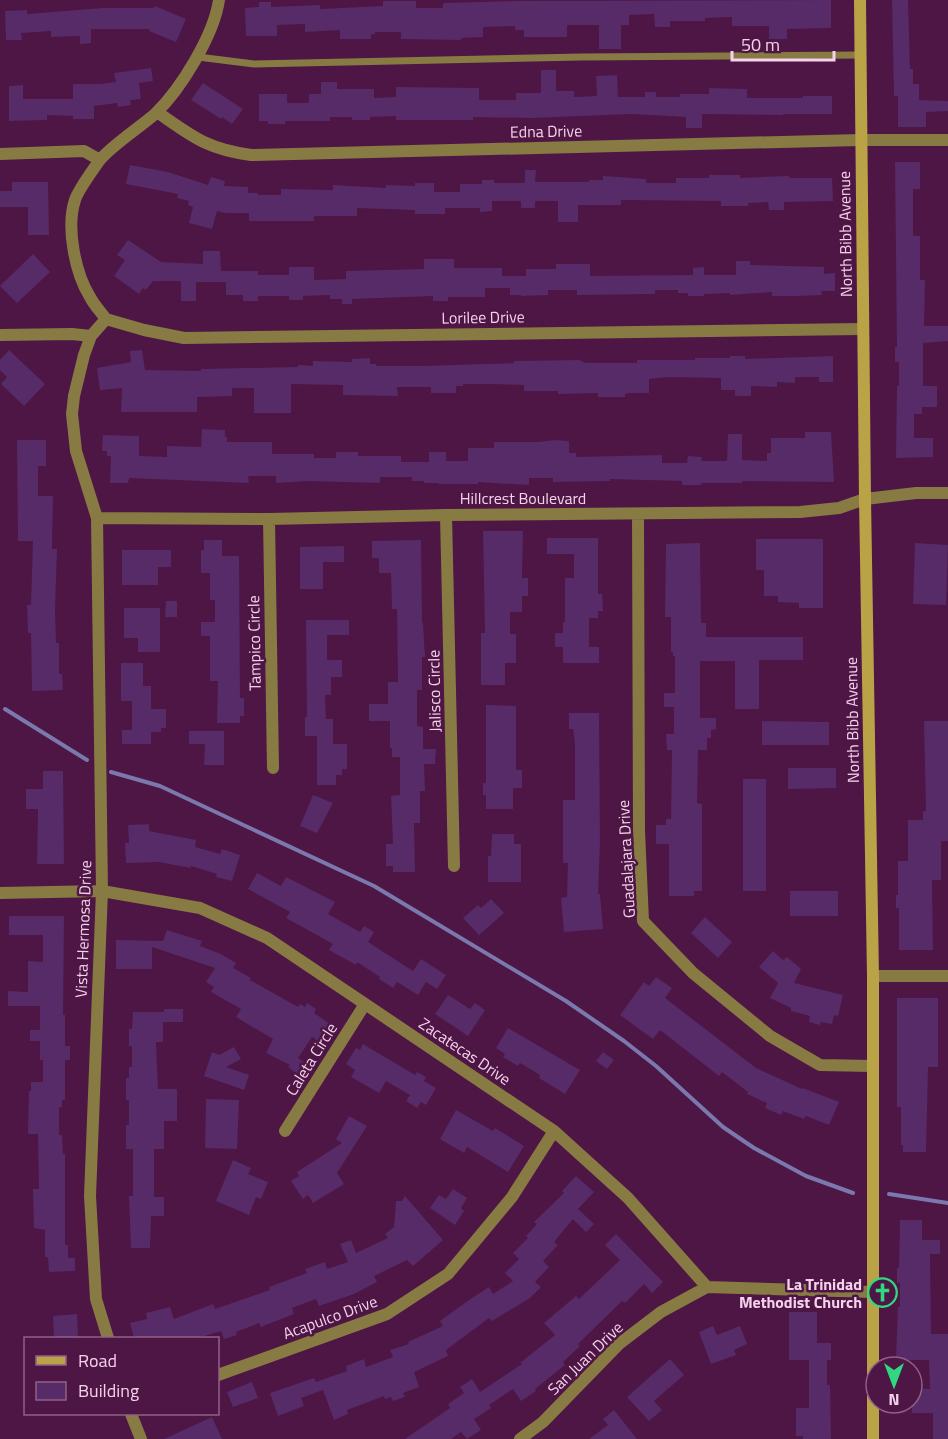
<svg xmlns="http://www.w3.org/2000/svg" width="948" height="1439" font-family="'Titillium Web',sans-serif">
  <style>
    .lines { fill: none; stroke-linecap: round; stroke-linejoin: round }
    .stream { stroke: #7b78ae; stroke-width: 4 }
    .building { fill: #562b68 }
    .service { stroke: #887a43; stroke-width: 7 }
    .minor { stroke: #887a43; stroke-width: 12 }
    .tertiary { stroke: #887a43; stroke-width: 12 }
    .secondary { stroke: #baa246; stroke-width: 12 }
    .labels { text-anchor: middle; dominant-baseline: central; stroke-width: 5; stroke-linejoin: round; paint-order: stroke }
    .street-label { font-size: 16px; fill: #f5d2ec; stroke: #4d1644 }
    .poi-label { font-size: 16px; font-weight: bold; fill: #f5d2ec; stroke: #4d1644; text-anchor: end }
  </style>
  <rect width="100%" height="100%" fill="#4d1644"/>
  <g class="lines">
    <path class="stream" d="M5,709L87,760
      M111,772L160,786L374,886L566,1001L624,1041L656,1066L723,1127L754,1148L806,1176L853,1193
      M889,1194L948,1203"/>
  </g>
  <path class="building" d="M831,0V28L787,29V39H769V26H732V17L705,18V21H670V27H655L654,14L629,15V25H621V49H599V25H567V37H524V30H515V26L483,27V37L461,38V40L401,39V32H375V34H371V39H340V30L305,32V24L277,25V36H246L245,8L259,7V2H271V7L320,5V9L383,6V1H416V8H443V3L515,1Z
    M892,0H908L910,69H913V84H919V100L948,101V111L926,112V127H898V96H894Z
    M155,6L186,19L176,42L149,31L150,29H91V43L80,44V36L51,37V31L21,33L22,40H6L5,11L27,10V14L103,8H154Z
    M151,68L153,81L139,83L141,99L130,100L131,105L118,107L117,103L94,106V119H73V116L47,115V120L9,121V86L23,85V99H73V84H101L116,82L114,73Z
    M541,70H556V91H574V97L597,96L596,76L617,75L618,97H645V92H656V97H680V94H709V88L747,89V98H803V96H832V114H783V115L702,114V128H686V117L631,114L532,118L473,117V120H396V116L370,117V120H352V117H330V121H285V124H268V121H259V94H287V103H309V94H321V82H337V89H374V98L396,97V87L479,88V100H516V93H541Z
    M203,83L243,109L232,124L222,117L221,119L191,100Z
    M895,162H920V189H913V236H920V280H925L924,326H948V341L923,343V386H937V407H922V414H914V438H933V457L896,458L897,386H899V362H895V347H897Z
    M130,165L168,172L208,185L211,177L225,181L224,186L248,187V193H258V195H281V189L333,190V185L386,188V185L415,186V183H434V192H460V184H482V180H494V183H525V170H536L535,182H589V180H603V176L646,179V183H676V178H709V175H740V178L789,176V178H832L833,201L784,202V210H769L768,202L748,203V206H721V201L621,200V205H578V222H558V201H535V208H521V201H492V211L480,212V208H445V214H415V210L357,208V216H314V221H249V213H225L217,211L212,229L189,223L193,207L188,205L189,201L177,198L178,194L126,184Z
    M12,182H48L49,235H28V207H0V191H12Z
    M128,240L161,262L203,264V251H220L221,271H258V275H289V267H314V280L346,279V271L424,269V259H454V268H502V276H526V269H556V264H590V276L693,275V268L704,267V275H736V261H750V265L824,267V274L835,273V291H821L822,295L795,296H772V292L730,295V293L704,294V296H688V293H678V290H655V294L577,295V290H548V295L521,296V295H510V288H485V297H448V301H433V296L352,299V304H342V299H330V295L303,296V300H289V296H258V301H243V295H226V282H196V301H181V281H153L146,290L143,288L139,294L114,276L125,260L117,255Z
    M33,254L50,272L17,303L0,286Z
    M9,350L45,384L24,406L1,384L7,377L0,370V360Z
    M142,350L145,370L201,371V369L298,367V365L313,366V361L352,362V359L370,358V364H376V366H423L514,363V361L579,360L586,363H637V360H695V358H730V356H745V359L833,356V382H819V377H795V383L777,382V387L751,386V396H735V390H721V378L668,377L649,379V393H630L625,394V397H598V393L558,394V391H524V385L490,384H463V386H456V393H431V387H397L398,396L343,395V385L291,384V413H254V388H232V396L197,397V412H121L122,388L100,390L97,368L131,362L130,351Z
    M202,429L225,430V437H227V442H272V454H314V458H336V452H358V456H401V462H429V452H446V461H468V448H494V442H539L554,440L569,441V453H576V457L662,455V463H687L688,456L702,457L701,461H727L728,434H742V460L767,461V453H771V438H805V432H831L834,482L742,481V483H701V485H682V481L610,479V481L553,482V478H529V485L478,482V484H439V483H424V481H412V477H380V483L307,481L276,483V476H248L249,483L129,478L128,483H110L111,456H107V451H102L103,435L139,436V456L167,457V446L201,447Z
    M17,440H46V466H38V496H53L52,549H57L55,609L56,643H59V674H62L63,690L32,691L31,633H28L27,605H31L33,541H18Z
    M483,531H523L522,578H528V596H522V612H510V634H516V663H505V685H481V633H485Z
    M547,538H598V594H602L603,611H598V618H589V647H599V663H563V647H555V633H563V622H565V578H574V554H547Z
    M756,539H823V608H799V603L778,602V596H764V570H756Z
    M204,540H222V556H239L240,698H244V716H240V723H217L218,681H210V636H201V622H215V600H210V573H201V550H204Z
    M421,540L422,623H423L425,657H422V690H417V726L423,727V749H436L435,764H424L425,791H420V823H414L415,872H393V866H386V844H393L391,796L400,795V757H392V748H390V721H369V704H388V682H398L397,609H392L391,573H379V558H372V541Z
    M700,543L701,623H706V637H803V660H759V709H735V661H700V718H716V729L711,730V738H707V750H698L697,803L702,804V891H694V896H669V844H656V825H666V819H671L672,750H667L666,734H674V707H664V693H675V656H673V652H671V617H665L666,544Z
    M915,543L948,545L946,605L913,604Z
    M344,546V562H323V589H300V547Z
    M122,550H171V567H158V585H122Z
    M166,601H177V617H165Z
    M124,608H160V652H138V638H124Z
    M306,620H349V635H327V660H342V677H331V695H325L326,719H333V744H347V769H342V775H336V785H317V736H305V717H307Z
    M121,663H143V686H151V709H166V728H161V732H151V744H122V730H132V701H121Z
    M486,705L516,706V770H522V788H513V809H486V795H483V783H486Z
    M569,713H599L600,842L598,894H600L603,929L564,932L561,898L567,897L568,863H563V800H575V744L573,729H569Z
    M762,721L829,722V745H762Z
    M924,721H948V841H941V880H932L933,950H899V908H896V895H898V861H908V820H923V811H926Z
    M189,731H224V765H204L205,744H189Z
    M788,768H836V788L788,789Z
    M43,771H63L64,864H37L38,809H26V789H43Z
    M743,779H766V891H743Z
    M313,795L333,803L317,833L300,826Z
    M149,824V831L196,840L195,847L220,854L222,849L240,855L232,881L216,877L217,874L191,866V868L159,862L126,863L125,843H129L128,825Z
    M492,834H514V844H521V882H488V856H491Z
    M257,873L281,886L286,877L335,902L328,914L360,932L364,926L374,932L368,942L413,971L421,959L446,975L437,989L426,982L418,995L397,982L393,988L379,979L380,977L357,962L356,965L329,950L333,944L286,918L290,912L248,889Z
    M790,891H838V916H790Z
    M491,899L504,913L479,935L463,918L478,905L481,908Z
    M9,916H64L63,1015H65V1046H70V1060H65V1100H62V1107H59V1135H62L63,1154H65V1245H68V1258H75V1271L49,1272L48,1257H45V1230L34,1228L33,1189H39L38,1134H28L29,1091H31V1082H43V1060H40V1041H30V1030H40V1006H8V991L28,992V961L43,962V935H9Z
    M705,917L732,942L718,958L691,933Z
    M167,930L202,941L200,946L221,954L236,963L233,968L251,978L250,980L298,1007L300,1004L305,1007L307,1003L316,1009L314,1013L330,1024L318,1041L312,1037L298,1058L314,1069L310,1075L302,1071L299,1075L288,1067L290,1065L266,1053L273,1039L236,1017L241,1009L211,992L214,987L206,982L215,968L152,947V969H116V940L163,941Z
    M773,951L783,960L787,957L801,969L794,983L843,995L838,1016L834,1015L832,1024L821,1022L820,1025L809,1022L810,1016L791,1011V1008L770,998L778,983L759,967Z
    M656,977L672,988L665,998L756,1068L802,1089L803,1088L839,1102L829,1125L806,1116L804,1119L783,1111L781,1115L765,1108L767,1103L747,1094L748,1092L722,1072L719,1076L660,1030L653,1039L620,1015L644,982L649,986Z
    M448,995L470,1009L475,1003L485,1010L468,1036L435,1014Z
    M897,998H938V1067H928L926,1152H903V1145H901V1107H897Z
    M164,1009H183V1022H163V1042H156L158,1089H177V1121H164V1149H154V1197H164V1216H151L150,1248H131L129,1196H133V1149H126V1125H129V1100H126V1078H129V1067H132V1046H129V1029H132L133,1012H164Z
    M508,1028L580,1070L565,1094L539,1078L540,1075L520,1063L518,1066L503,1057L505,1054L496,1048Z
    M363,1044L415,1075L417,1072L426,1077L424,1081L436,1088L426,1105L421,1102L417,1108L406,1101L410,1095L386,1081L379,1093L351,1077L355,1070L346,1064L356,1048L360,1050Z
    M234,1047L241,1059L226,1067L249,1075L244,1090L204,1076L212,1052L219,1055Z
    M603,1052L614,1060L607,1069L596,1061Z
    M206,1099L239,1100L237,1149L205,1148Z
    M456,1110L493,1131L495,1128L524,1146L508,1172L467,1147L464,1153L440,1139Z
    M349,1116L367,1126L337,1173L344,1184L313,1203L308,1195L303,1199L291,1181L299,1176L297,1172L342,1143L336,1139Z
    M233,1160L251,1168L248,1174L268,1182L261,1199L256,1197L249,1215L216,1201Z
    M576,1176L594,1192L578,1209L594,1224L586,1232L573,1219L554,1242L558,1245L543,1261L549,1267L535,1282L541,1287L530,1298L492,1321L489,1318L446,1350L448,1356L414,1372L419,1387L403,1393L405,1397L393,1401L391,1397L385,1399L384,1396L347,1410L348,1414L334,1420L323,1390L301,1398L304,1406L278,1416L270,1393L314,1378L316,1382L347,1371L346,1366L364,1359L366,1367L393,1357L390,1350L409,1344L408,1342L443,1326L440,1321L469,1300L489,1287L493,1294L513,1281L505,1273L519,1259L513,1253L528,1238L526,1236L537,1224L534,1222L564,1193L562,1191Z
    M453,1189L467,1198L461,1208L464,1211L455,1225L430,1208L439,1195L446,1199Z
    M405,1196L443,1240L413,1266L407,1260L374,1276L377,1282L354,1294L319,1306L316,1299L292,1308L294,1314L261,1327L259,1323L236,1332L237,1335L224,1339L221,1331L198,1338H134L130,1323L147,1319L146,1313L170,1307L174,1319L213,1304L215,1309L270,1290L269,1287L307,1273L305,1269L325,1262L327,1269L348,1262L340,1244L351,1240L356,1253L388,1238L385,1234L394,1227L396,1201H402Z
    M900,1220H922V1240H940V1254H930L931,1334H948V1439H933V1413H912V1389H930L929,1360H896L898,1307H900V1283H897V1268H899Z
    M616,1234L663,1282L652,1293L644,1284L625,1303L622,1301L578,1344L580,1346L563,1362L565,1365L535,1389L536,1391L521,1401L513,1389L489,1405L491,1408L474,1419L481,1430L467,1439L461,1432L451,1439H405L450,1408L448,1404L464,1393L460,1387L472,1379L480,1392L522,1364L520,1363L555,1335L544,1323L576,1296L579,1299L620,1260L605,1245Z
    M789,1312H817V1343H831V1360H827V1385H830L831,1439H803V1436H796V1408H809V1360H789Z
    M77,1314L78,1338H54L53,1316Z
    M713,1326L717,1335L740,1326L747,1344L734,1350L736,1355L711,1364L699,1332Z
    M670,1359L684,1375L654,1401L662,1410L649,1421L627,1397Z
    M252,1382L258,1398L233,1407L227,1392Z
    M614,1410L637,1439H589L608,1425L603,1419Z
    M212,1417L222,1439H164Z"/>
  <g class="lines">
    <path class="service" d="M198,57L254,64L581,57L860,55"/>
    <path class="minor" d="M157,112C192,136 206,149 251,155L860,140H948
      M0,154L84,151L100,160
      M106,319L91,336L84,355L74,396L72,414L76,451L97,518L102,891L90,1196L96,1299L108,1338
      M106,319L144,330L184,338L862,329
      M106,319C101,312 94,305 90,297C75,273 66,227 75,200C78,190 93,170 99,161C111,146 139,128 155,114C181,89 214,35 219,0
      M0,335L72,334L91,336
      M638,514L639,831L643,921L693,973L770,1036L820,1065L872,1066
      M446,515L454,866
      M97,518L269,519L446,515L800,512L839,508L865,499
      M269,519L273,768
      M0,893L102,891L200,908L267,938L554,1131L628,1198L707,1287L872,1292
      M873,976H948
      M285,1131L365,1004
      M218,1375L387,1314L448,1274L512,1197L554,1131
      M131,1414L141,1439
      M520,1439L543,1422L619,1344L661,1312L707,1287"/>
    <path class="tertiary" d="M865,499L916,493H948"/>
    <path class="secondary" d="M860,0L865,499L873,976V1439"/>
  </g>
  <defs>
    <symbol id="church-ring" viewBox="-11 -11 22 22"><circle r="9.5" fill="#4d1644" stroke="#31d882" stroke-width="1.5"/><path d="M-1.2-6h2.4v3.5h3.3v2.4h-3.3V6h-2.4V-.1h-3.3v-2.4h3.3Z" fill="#31d882"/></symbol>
  </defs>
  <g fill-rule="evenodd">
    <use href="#church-ring" x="866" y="1276" width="33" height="33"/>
  </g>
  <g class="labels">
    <g class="street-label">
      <text transform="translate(546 131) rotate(-1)">Edna Drive</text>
      <text transform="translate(845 234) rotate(-91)">North Bibb Avenue</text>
      <text transform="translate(483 317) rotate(-1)">Lorilee Drive</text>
      <text x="523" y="498">Hillcrest Boulevard</text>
      <text transform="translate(254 643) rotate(-91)">Tampico Circle</text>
      <text transform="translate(434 691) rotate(-91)">Jalisco Circle</text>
      <text transform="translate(852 720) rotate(-91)">North Bibb Avenue</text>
      <text transform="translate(626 859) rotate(-93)">Guadalajara Drive</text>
      <text transform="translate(83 929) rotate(-88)">Vista Hermosa Drive</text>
      <text transform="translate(465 1051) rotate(34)">Zacatecas Drive</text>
      <text transform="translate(311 1059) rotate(-58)">Caleta Circle</text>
      <text transform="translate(330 1317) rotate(-20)">Acapulco Drive</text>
      <text transform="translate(585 1358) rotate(-44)">San Juan Drive</text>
    </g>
    <g class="poi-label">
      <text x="862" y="1284">La Trinidad<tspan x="862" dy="18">Methodist Church</tspan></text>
    </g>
  </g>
  <rect x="24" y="1337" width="195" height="78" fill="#4d1644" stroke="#906187" stroke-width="1.5"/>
  <rect x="36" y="1356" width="30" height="9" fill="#baa246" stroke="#906187" stroke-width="1.5"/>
  <text x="78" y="1367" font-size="18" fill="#f5d2ec">Road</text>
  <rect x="36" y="1382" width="30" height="18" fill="#562b68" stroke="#906187" stroke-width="1.5"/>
  <text x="78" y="1397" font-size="18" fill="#f5d2ec">Building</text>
  <g transform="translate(894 1385) rotate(180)"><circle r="28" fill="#4d1644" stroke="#906187" stroke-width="1.5"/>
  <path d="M0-4.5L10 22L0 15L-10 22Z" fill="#31d882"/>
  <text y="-9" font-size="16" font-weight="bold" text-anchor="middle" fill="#f5d2ec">N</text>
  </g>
  <path d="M732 51v9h102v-9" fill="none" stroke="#f5d2ec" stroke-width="3"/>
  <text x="741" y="51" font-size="18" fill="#f5d2ec" stroke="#4d1644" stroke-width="4.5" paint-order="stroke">50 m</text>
</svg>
